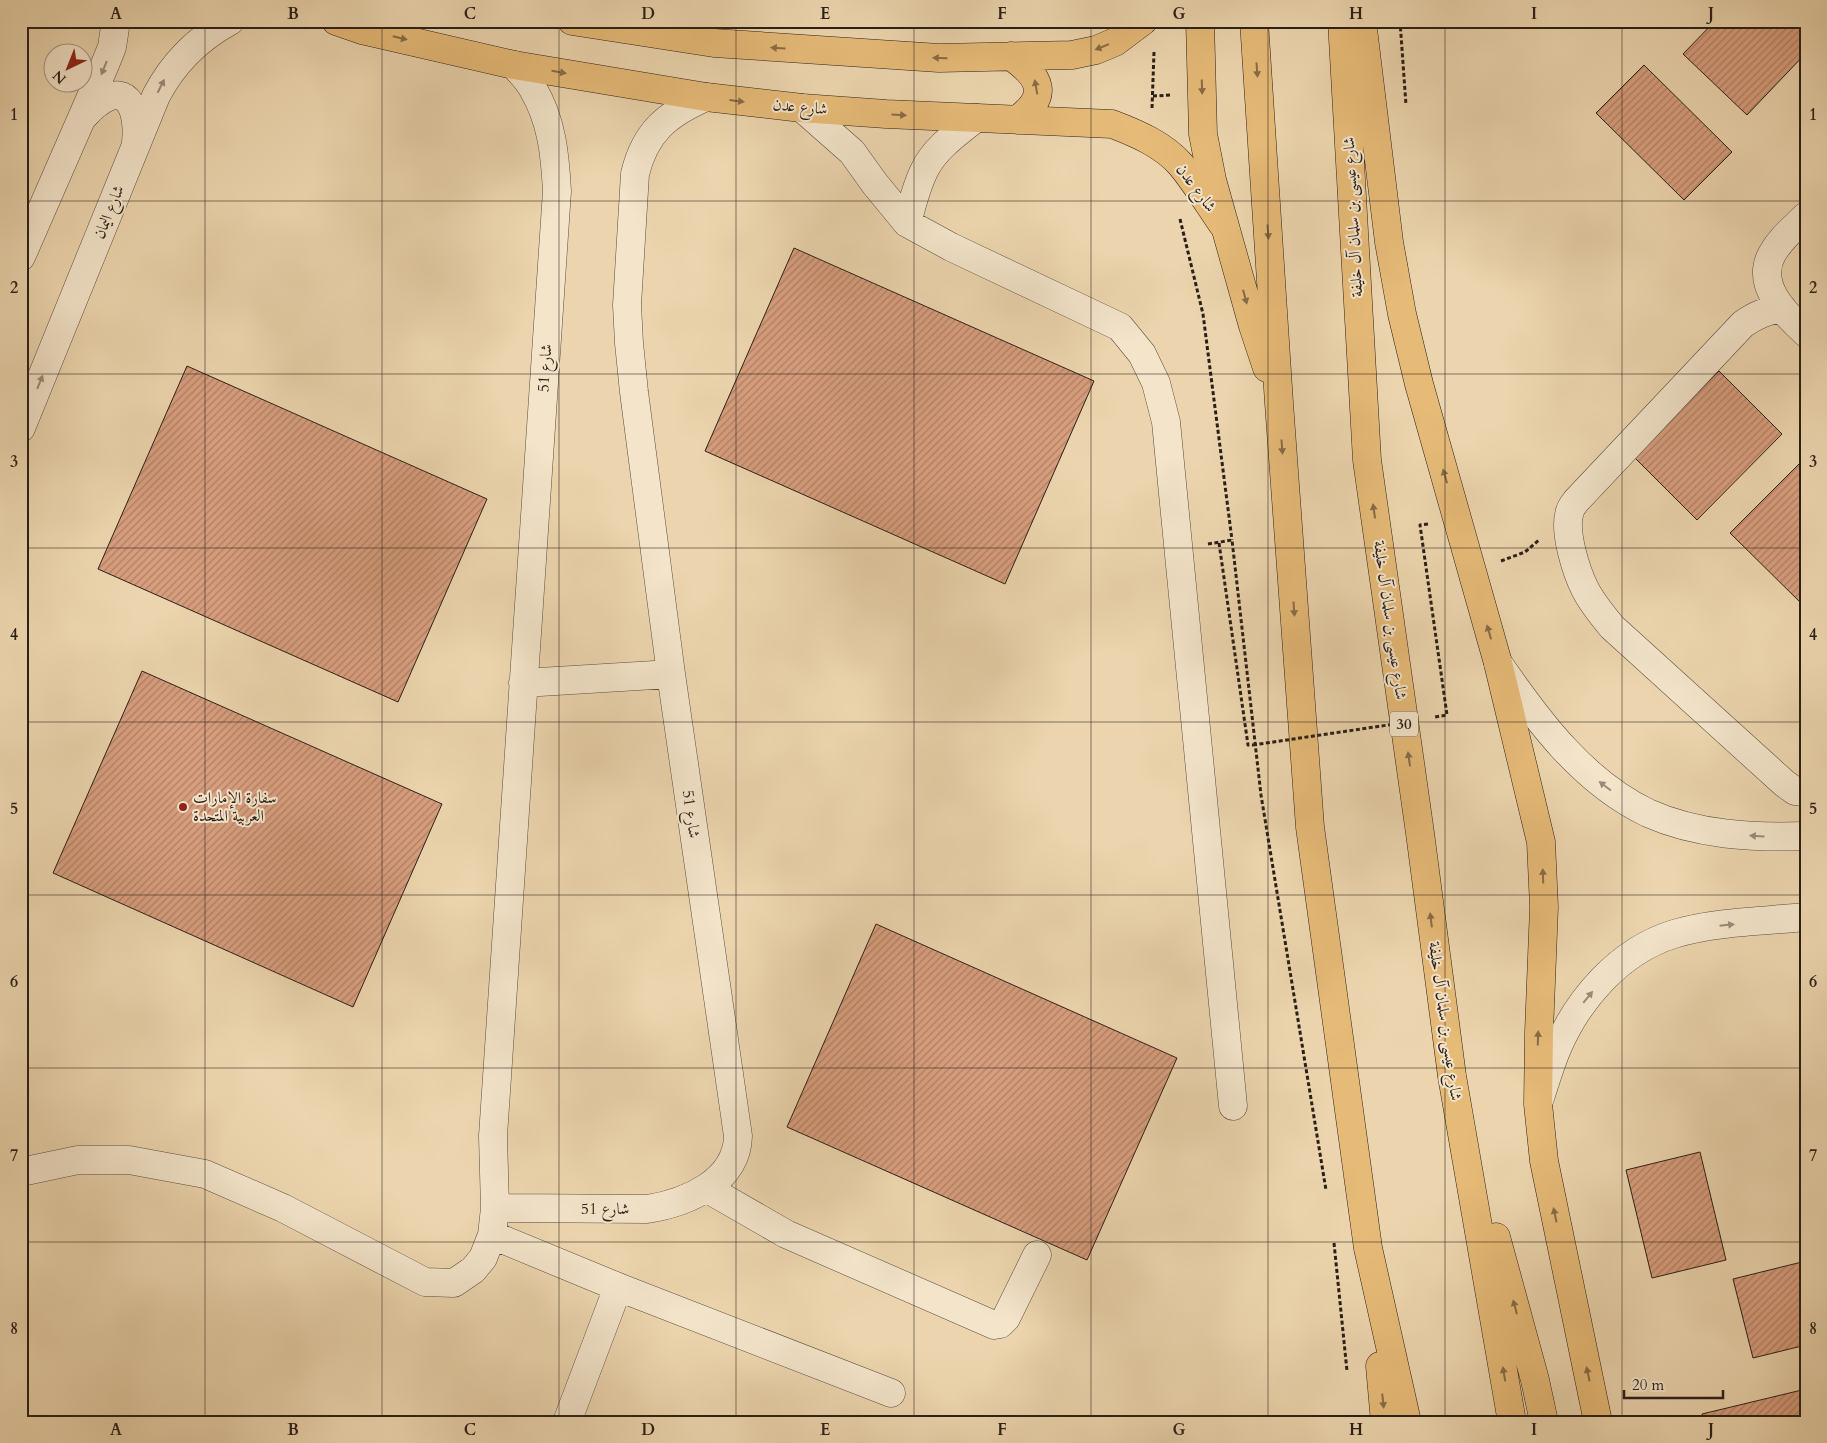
<svg xmlns="http://www.w3.org/2000/svg" width="1827" height="1443" font-family="Cardo,Amiri,serif">
  <style>
    .building { fill: url(#building-hatch); stroke: #2a1f18 }
    .lines { fill: none; stroke-linecap: round; stroke-linejoin: round }
    .minor-casing { stroke: #5a4c3e; stroke-width: 29 }
    .major-casing { stroke: #2a1f18; stroke-width: 29 }
    .highway-casing { stroke: #2a1f18; stroke-width: 29 }
    .path { stroke: #2a1f18; stroke-width: 3; stroke-dasharray: 4 2.5; stroke-linecap: butt }
    .minor { stroke: #f3e4ca; stroke-width: 28 }
    .major { stroke: #e6ba77; stroke-width: 28 }
    .highway { stroke: #e6ba77; stroke-width: 28 }
    .path-bridge { stroke: #2a1f18; stroke-width: 3; stroke-dasharray: 4 2.5; stroke-linecap: butt }
    .oneway { fill: #886c48 }
    .oneway2 { fill: #998b7a }
    .grid { fill: none; stroke: #2a1f18; stroke-width: 1; stroke-opacity: 0.55 }
    .poi-dot { fill: #8f2418; stroke: #f3e4ca; stroke-width: 2 }
    .labels { text-anchor: middle; dominant-baseline: central; stroke-width: 4; stroke-linejoin: round; paint-order: stroke }
    .shield { fill: #f3e4ca; stroke: #665a4d; stroke-width: 1 }
    .shield-label { font-size: 15px; font-weight: bold; fill: #2a1f18 }
    .street-label { font-size: 16px; fill: #2a1f18; stroke: #f3e4ca }
    .poi-label { font-size: 16px; fill: #2a1f18; stroke: #f3e4ca; text-anchor: start }
    .neatline { fill: none; stroke: #2a1f18; stroke-width: 2 }
    .grid-label { font-size: 16px; text-anchor: middle; font-weight: bold; fill: #2a1f18 }
  </style>
  <defs>
    <pattern id="building-hatch" width="6" height="6" patternUnits="userSpaceOnUse" patternTransform="scale(1.25)"><rect width="6" height="6" fill="#d89e7e"/><path d="M-1 1l2-2M0 6l6-6M5 7l2-2" fill="none" stroke="#af8066"/></pattern>
  </defs>
  <rect width="100%" height="100%" fill="#ecd5ae"/>
  <filter id="stains"><feTurbulence type="fractalNoise" baseFrequency=".004" numOctaves="4"/><feColorMatrix values="0 0 0 0 .2 0 0 0 0 .09 0 0 0 0 .02 0 0 0 .5 -.17"/></filter>
  <radialGradient id="worn" r=".72"><stop offset=".6" stop-color="#630" stop-opacity="0"/><stop offset="1" stop-color="#630" stop-opacity=".3"/></radialGradient>
  <path class="building" d="M1715,21H1793L1806,34V53L1747,115L1683,54Z
    M1644,65L1732,152L1684,200L1596,113Z
    M794,248L1094,381L1005,584L705,451Z
    M187,366L487,499L398,702L98,569Z
    M1719,371L1782,434L1697,520L1634,457Z
    M1806,457V608L1730,533Z
    M142,671L442,804L353,1007L53,873Z
    M876,924L1177,1058L1087,1260L787,1127Z
    M1700,1152L1726,1260L1652,1278L1626,1170Z
    M1806,1261V1345L1753,1358L1733,1279Z
    M1806,1389V1422H1704L1702,1414Z"/>
  <g class="lines">
    <defs>
      <path id="minor" d="M514,65C520,72 528,80 533,89C552,121 555,155 557,191L493,1136L495,1208L647,1209C686,1203 737,1182 738,1136L671,674L634,392L629,343L627,305L635,174C645,132 667,114 706,97
        M802,108L852,152L875,184L907,223L951,247L1120,327L1142,354L1156,383L1166,422L1233,1106
        M83,117C88,112 92,107 98,103C131,79 139,117 136,142
        M1806,216C1794,228 1780,239 1772,254C1755,285 1785,314 1806,333
        M907,223C912,205 916,187 924,171C934,149 957,133 976,118
        M21,257L104,67L112,47L116,21
        M1782,308C1766,311 1756,315 1743,324L1576,501C1574,504 1571,507 1570,511C1563,530 1576,571 1585,589C1592,603 1602,615 1612,627L1784,783L1795,791L1806,792
        M21,428L156,96C173,63 197,39 230,21
        M1498,663C1538,721 1583,782 1648,813C1697,835 1753,838 1806,836
        M523,683L671,674
        M1540,1098C1545,1082 1550,1066 1556,1051C1577,1000 1619,951 1674,934C1712,922 1765,921 1806,917
        M21,1172L78,1160H129L205,1174L283,1208L425,1282L454,1283L473,1270L483,1258L492,1235L495,1208
        M706,1188L786,1234L994,1325L1000,1324L1006,1318L1037,1255
        M492,1235L618,1287L567,1422
        M618,1287L891,1393"/>
      <path id="major" d="M336,21L362,30L514,65L706,97L802,108L886,114L1112,124C1136,133 1164,145 1181,165C1196,183 1209,205 1223,225
        M572,21L714,43L939,58L1072,55L1096,50L1115,42L1143,21
        M1011,56C1041,78 1050,95 1017,120"/>
      <path id="highway" d="M1200,21L1203,134L1212,180L1253,326L1267,368
        M1254,21L1279,403L1310,827L1368,1248L1407,1422
        M1342,21L1367,460L1420,833L1452,1076L1512,1422
        M1362,21L1389,242L1402,314L1419,384L1498,663L1541,842L1544,907L1539,1032L1538,1104L1544,1161L1598,1422
        M1496,1237L1535,1380L1544,1422
        M1380,1366L1385,1422"/>
    </defs>
    <use href="#minor" class="minor-casing"/>
    <use href="#major" class="major-casing"/>
    <use href="#highway" class="highway-casing"/>
    <path class="path" d="M1400,21L1406,105
      M1153,96L1171,95
      M1152,108L1154,52
      M1180,219L1203,314L1232,540
      M1428,524L1420,525L1447,715L1435,717
      M1219,543L1248,745H1253
      M1208,544L1232,540L1261,795L1326,1190
      M1501,561L1525,552L1539,540
      M1334,1243L1347,1371"/>
    <use href="#minor" class="minor"/>
    <use href="#major" class="major"/>
    <use href="#highway" class="highway"/>
    <path class="path-bridge" d="M1253,745L1415,721"/>
  </g>
  <defs><path id="oneway-solid" d="M-6-.8H1V-3.2L6.5 0L1 3.2V.8H-6Z" transform="scale(1.25)"/></defs>
  <g class="oneway">
    <use href="#oneway-solid" transform="translate(400 38) rotate(13)"/>
    <use href="#oneway-solid" transform="translate(1102 47) rotate(158)"/>
    <use href="#oneway-solid" transform="translate(778 48) rotate(-176)"/>
    <use href="#oneway-solid" transform="translate(940 58) rotate(-179)"/>
    <use href="#oneway-solid" transform="translate(1257 70) rotate(86)"/>
    <use href="#oneway-solid" transform="translate(559 72) rotate(10)"/>
    <use href="#oneway-solid" transform="translate(1036 87) rotate(-100)"/>
    <use href="#oneway-solid" transform="translate(1202 87) rotate(88)"/>
    <use href="#oneway-solid" transform="translate(737 101) rotate(7)"/>
    <use href="#oneway-solid" transform="translate(899 115) rotate(3)"/>
    <use href="#oneway-solid" transform="translate(1268 232) rotate(86)"/>
    <use href="#oneway-solid" transform="translate(1245 297) rotate(75)"/>
    <use href="#oneway-solid" transform="translate(1282 447) rotate(86)"/>
    <use href="#oneway-solid" transform="translate(1445 476) rotate(-106)"/>
    <use href="#oneway-solid" transform="translate(1374 511) rotate(-98)"/>
    <use href="#oneway-solid" transform="translate(1294 609) rotate(86)"/>
    <use href="#oneway-solid" transform="translate(1489 632) rotate(-106)"/>
    <use href="#oneway-solid" transform="translate(1409 759) rotate(-98)"/>
    <use href="#oneway-solid" transform="translate(1543 876) rotate(-92)"/>
    <use href="#oneway-solid" transform="translate(1431 920) rotate(-97)"/>
    <use href="#oneway-solid" transform="translate(1538 1038) rotate(-88)"/>
    <use href="#oneway-solid" transform="translate(1555 1215) rotate(-102)"/>
    <use href="#oneway-solid" transform="translate(1515 1307) rotate(-105)"/>
    <use href="#oneway-solid" transform="translate(1504 1374) rotate(-100)"/>
    <use href="#oneway-solid" transform="translate(1588 1374) rotate(-102)"/>
    <use href="#oneway-solid" transform="translate(1383 1401) rotate(84)"/>
  </g>
  <g class="oneway2">
    <use href="#oneway-solid" transform="translate(104 68) rotate(112)"/>
    <use href="#oneway-solid" transform="translate(161 86) rotate(-63)"/>
    <use href="#oneway-solid" transform="translate(40 382) rotate(-68)"/>
    <use href="#oneway-solid" transform="translate(1605 786) rotate(-143)"/>
    <use href="#oneway-solid" transform="translate(1757 836) rotate(-177)"/>
    <use href="#oneway-solid" transform="translate(1727 925) rotate(-6)"/>
    <use href="#oneway-solid" transform="translate(1588 997) rotate(-51)"/>
  </g>
  <path class="grid" d="M205,21V1422M382,21V1422M559,21V1422M736,21V1422M914,21V1422M1091,21V1422M1268,21V1422M1445,21V1422M1622,21V1422M21,201H1806M21,374H1806M21,548H1806M21,722H1806M21,895H1806M21,1068H1806M21,1242H1806"/>
  <circle class="poi-dot" cx="183" cy="807" r="5"/>
  <g class="labels">
    <rect class="shield" x="1390" y="711.5" width="28" height="25" rx="4"/>
    <g class="shield-label">
      <text x="1404" y="724">30</text>
    </g>
    <g class="street-label">
      <text transform="translate(800 107) rotate(5)">شارع عدن</text>
      <text transform="translate(1196 188) rotate(53)">شارع عدن</text>
      <text transform="translate(109 212) rotate(-68)">شارع اليمان</text>
      <text transform="translate(1353 217) rotate(-93)">شارع عيسى بن سلمان آل خليفة</text>
      <text transform="translate(545 368) rotate(-86)">شارع 51</text>
      <text transform="translate(1390 620) rotate(82)">شارع عيسى بن سلمان آل خليفة</text>
      <text transform="translate(691 814) rotate(82)">شارع 51</text>
      <text transform="translate(1445 1021) rotate(82)">شارع عيسى بن سلمان آل خليفة</text>
      <text x="605" y="1209">شارع 51</text>
    </g>
    <g class="poi-label">
      <text x="193" y="798">سفارة الإمارات<tspan x="193" dy="18">العربية المتحدة</tspan></text>
    </g>
  </g>
  <rect width="1827" height="1443" fill="none" stroke="#ecd5ae" stroke-width="55"/>
  <g transform="translate(68 68) rotate(223)"><circle r="24" fill="#f3e4ca" stroke="#a39583"/>
  <path d="M0-4L9 19L0 12L-9 19Z" fill="#8f2418"/>
  <text y="-8" font-size="14" font-weight="bold" text-anchor="middle" fill="#2a1f18">N</text>
  </g>
  <path d="M1624 1390v8h99v-8" fill="none" stroke="#2a1f18" stroke-width="2.5"/>
  <text x="1632" y="1390" font-size="15" fill="#2a1f18" stroke="#f3e4ca" stroke-width="4" paint-order="stroke">20 m</text>
  <rect x="28" y="28" width="1772" height="1388" class="neatline"/>
  <g class="grid-label">
    <text x="116" y="19">A</text>
    <text x="293" y="19">B</text>
    <text x="470" y="19">C</text>
    <text x="648" y="19">D</text>
    <text x="825" y="19">E</text>
    <text x="1002" y="19">F</text>
    <text x="1179" y="19">G</text>
    <text x="1356" y="19">H</text>
    <text x="1534" y="19">I</text>
    <text x="1711" y="19">J</text>
    <text x="14" y="120">1</text>
    <text x="1813" y="120">1</text>
    <text x="14" y="293">2</text>
    <text x="1813" y="293">2</text>
    <text x="14" y="467">3</text>
    <text x="1813" y="467">3</text>
    <text x="14" y="640">4</text>
    <text x="1813" y="640">4</text>
    <text x="14" y="814">5</text>
    <text x="1813" y="814">5</text>
    <text x="14" y="987">6</text>
    <text x="1813" y="987">6</text>
    <text x="14" y="1161">7</text>
    <text x="1813" y="1161">7</text>
    <text x="14" y="1334">8</text>
    <text x="1813" y="1334">8</text>
    <text x="116" y="1435">A</text>
    <text x="293" y="1435">B</text>
    <text x="470" y="1435">C</text>
    <text x="648" y="1435">D</text>
    <text x="825" y="1435">E</text>
    <text x="1002" y="1435">F</text>
    <text x="1179" y="1435">G</text>
    <text x="1356" y="1435">H</text>
    <text x="1534" y="1435">I</text>
    <text x="1711" y="1435">J</text>
  </g>
  <rect width="100%" height="100%" filter="url(#stains)"/>
  <rect width="100%" height="100%" fill="url(#worn)"/>
</svg>
